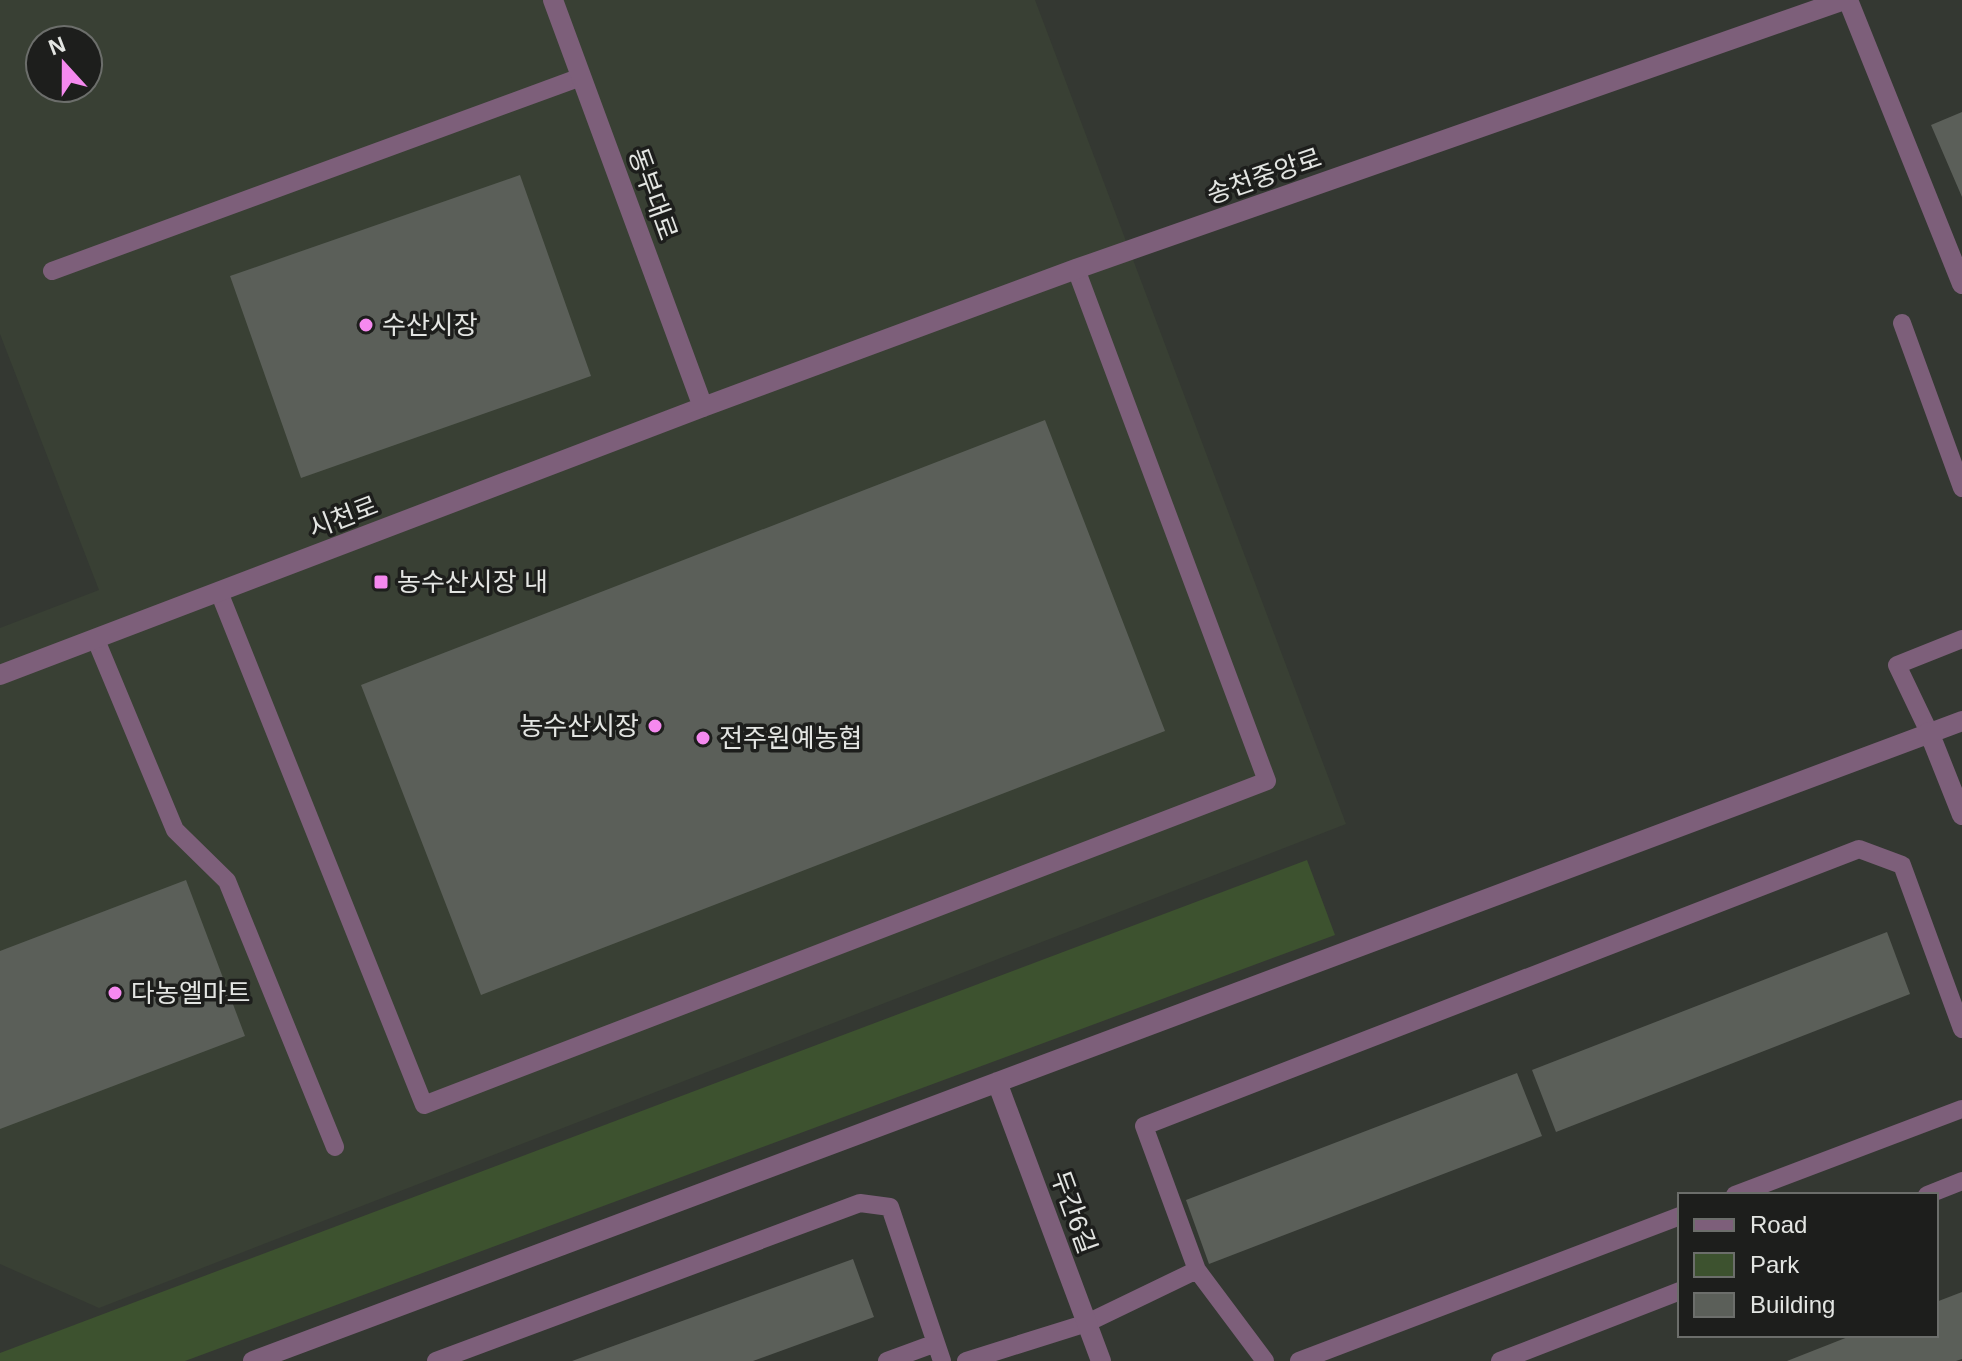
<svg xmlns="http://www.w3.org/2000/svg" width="1962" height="1361" font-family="Helvetica,'Noto Sans KR',sans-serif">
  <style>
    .built { fill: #394034; fill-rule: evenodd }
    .green { fill: #3d522f }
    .building { fill: #5b5f59 }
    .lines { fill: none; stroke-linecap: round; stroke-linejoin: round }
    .lane { stroke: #7d5f7a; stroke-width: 18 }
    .street { stroke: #7d5f7a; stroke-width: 20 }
    .poi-dot { fill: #f589ef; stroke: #1d1e1c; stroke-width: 3 }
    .labels { text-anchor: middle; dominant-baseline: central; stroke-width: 7; stroke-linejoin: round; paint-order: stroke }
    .street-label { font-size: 26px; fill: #e3e5e2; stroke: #1d1e1c }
    .poi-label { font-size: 26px; fill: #e3e5e2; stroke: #1d1e1c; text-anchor: start }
  </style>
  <rect width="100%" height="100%" fill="#343832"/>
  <path class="built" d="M0,0H1035L1346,824L99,1308L0,1264V628L99,590L0,334ZM40,40H88V88H40Z"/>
  <path class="green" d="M1307,860L1335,935L185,1361H0V1353Z"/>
  <path class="building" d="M1962,112V197L1931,125Z
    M520,175L591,376L301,478L230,276Z
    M1045,420L1165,731L481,995L361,685Z
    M186,880L245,1036L0,1129V951Z
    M1887,932L1910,994L1556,1132L1532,1070Z
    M1517,1073L1542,1136L1209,1264L1186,1200Z
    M853,1259L874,1317L753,1361H572Z
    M1962,1292V1359L1956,1361H1787L1853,1335H1936V1302Z"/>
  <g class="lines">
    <path class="lane" d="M52,271L581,77
      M1902,323L1962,488
      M219,592L424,1105L1267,781L1076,269
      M96,640L175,830L227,881L335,1147
      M1929,732L1897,665L1962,639
      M1735,1195L1962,1109
      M1927,1195L1962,1181
      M1197,1270L1144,1126L1859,849L1902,865L1962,1029
      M436,1361L860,1203L890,1207L942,1361
      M887,1361L936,1343
      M966,1361L1087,1323L1197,1270L1265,1361
      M1299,1361L1680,1216
      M1500,1361L1680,1291"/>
    <path class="street" d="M553,0L703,407
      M1848,0L1962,284
      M0,675L703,407L1076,269L1844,0
      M1929,732L1962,815
      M997,1082L1101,1361
      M253,1361L1962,721"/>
  </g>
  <g class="poi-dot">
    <circle cx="366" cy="325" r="8"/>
    <rect x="373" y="574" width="16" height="16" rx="4"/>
    <circle cx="655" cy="726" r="8"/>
    <circle cx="703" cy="738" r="8"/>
    <circle cx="115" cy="993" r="8"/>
  </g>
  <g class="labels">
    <g class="street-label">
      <text transform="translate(1264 176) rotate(-19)">송천중앙로</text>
      <text transform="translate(653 194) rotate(70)">동부대로</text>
      <text transform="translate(343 517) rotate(-21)">시천로</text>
      <text transform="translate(1074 1212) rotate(70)">두간6길</text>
    </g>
    <g class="poi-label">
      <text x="382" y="325">수산시장</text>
      <text x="397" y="582">농수산시장 내</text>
      <text x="639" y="726" text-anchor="end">농수산시장</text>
      <text x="719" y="738">전주원예농협</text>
      <text x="131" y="993">다농엘마트</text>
    </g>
  </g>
  <rect x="1678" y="1193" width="260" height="144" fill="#1d1e1c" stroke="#6c6e6b" stroke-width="2"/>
  <rect x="1694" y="1219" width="40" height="12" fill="#7d5f7a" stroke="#6c6e6b" stroke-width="2"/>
  <text x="1750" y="1233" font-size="24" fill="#e3e5e2">Road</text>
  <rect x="1694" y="1253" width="40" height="24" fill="#3d522f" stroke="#6c6e6b" stroke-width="2"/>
  <text x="1750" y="1273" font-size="24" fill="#e3e5e2">Park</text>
  <rect x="1694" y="1293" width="40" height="24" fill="#5b5f59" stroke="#6c6e6b" stroke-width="2"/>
  <text x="1750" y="1313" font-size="24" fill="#e3e5e2">Building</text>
  <g transform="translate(64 64) rotate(339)"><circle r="38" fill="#1d1e1c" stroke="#6c6e6b" stroke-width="2"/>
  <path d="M0-6L14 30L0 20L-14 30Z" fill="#f589ef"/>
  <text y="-12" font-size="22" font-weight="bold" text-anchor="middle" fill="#e3e5e2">N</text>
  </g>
</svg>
